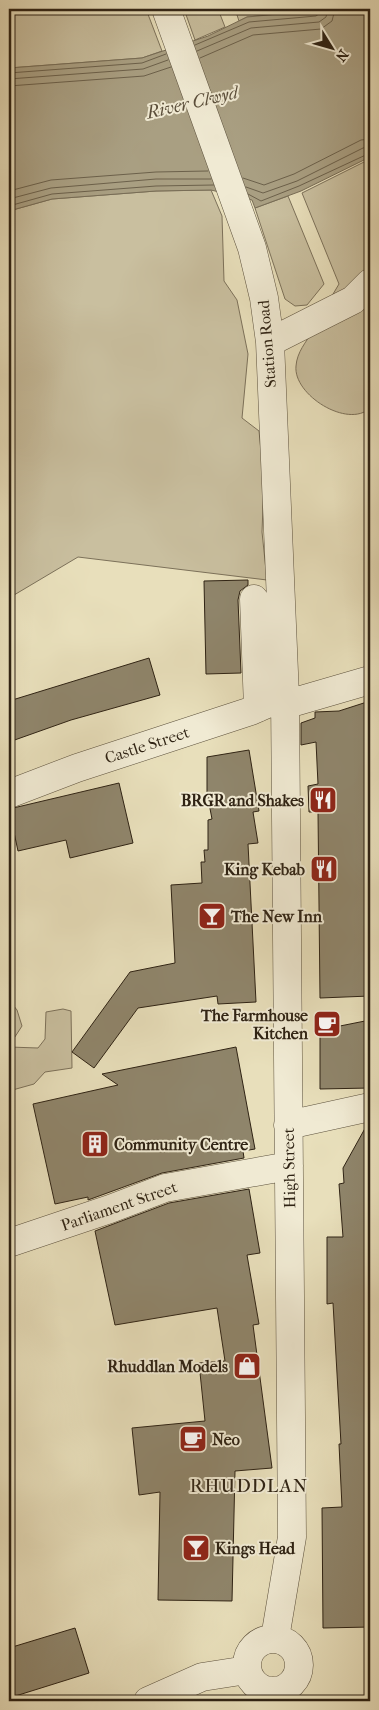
<svg xmlns="http://www.w3.org/2000/svg" width="379" height="1710" font-family="'IM FELL French Canon',serif">
  <style>
    .green { fill: #c9bf9f; stroke: #7c715a }
    .water { fill: #a99f82; stroke: #786d56 }
    .lines { fill: none; stroke-linecap: round; stroke-linejoin: round }
    .shore { stroke: #6c614b; stroke-width: 1 }
    .building { fill: #8f856b; stroke: #2f2314 }
    .minor-casing { stroke: #5d523e; stroke-width: 29 }
    .minor { stroke: #f0ead3; stroke-width: 28 }
    .labels { text-anchor: middle; dominant-baseline: central; stroke-width: 4; stroke-linejoin: round; paint-order: stroke }
    .street-label { font-size: 16px; fill: #2f2314; stroke: #f0ead3 }
    .poi-label { font-size: 16px; font-weight: bold; fill: #2f2314; stroke: #f0ead3; text-anchor: end }
    .water-label { font-size: 18px; font-style: italic; fill: #5a4e3a; stroke: #f0ead3 }
    .quarter-label { font-size: 19px; letter-spacing: 1px; fill: #2f2314; stroke: #f0ead3 }
  </style>
  <rect width="100%" height="100%" fill="#e8dfbb"/>
  <filter id="stains"><feTurbulence type="fractalNoise" baseFrequency=".004" numOctaves="4"/><feColorMatrix values="0 0 0 0 .2 0 0 0 0 .09 0 0 0 0 .02 0 0 0 .5 -.17"/></filter>
  <radialGradient id="worn" r=".72"><stop offset=".6" stop-color="#630" stop-opacity="0"/><stop offset="1" stop-color="#630" stop-opacity=".3"/></radialGradient>
  <path class="green" d="M9,9H146L162,51L142,58L9,68Z
    M184,9H218L225,27L195,40Z
    M235,9H333L247,17L239,21Z
    M370,159V408C348,429 293,395 296,366C297,352 306,342 313,331C323,316 329,299 339,284L302,193Z
    M211,190L222,216L224,281L237,300L248,354L242,418L259,431L264,480L262,532L267,580L78,557L9,598V211L52,199L156,191Z
    M288,196L324,284L307,305L295,306L285,299L255,208Z
    M9,1000L17,1010L22,1026L9,1046Z
    M63,1009L71,1011L72,1068L45,1072L34,1084L9,1091V1047L38,1048L45,1039L46,1012Z"/>
  <path class="water" d="M333,9H370V157L301,191L255,208L252,200L211,190L156,191L52,199L9,211V68L142,58L208,36L247,17Z"/>
  <g class="lines">
    <path class="shore" d="M195,45L249,22L316,16L320,13L321,9
      M197,51L251,28L319,22L326,17L328,9
      M200,58L253,35L321,29L332,21L335,9
      M9,73L142,63L166,54
      M9,79L143,69L168,60
      M9,86L144,76L171,67
      M243,178L264,185L294,174L361,140L370,139
      M246,187L263,193L297,181L363,148L370,146
      M9,191L51,180L156,172L208,171
      M248,194L261,201L299,186L370,153
      M9,199L51,188L156,179H211
      M9,206L52,194L156,186L214,185"/>
  </g>
  <path class="building" d="M248,580V585L240,591L238,600L241,673L206,674L204,581Z
    M149,658L160,695L71,720L9,742V701Z
    M370,701V727L367,728L370,803V996L320,998L318,812H309L308,786L318,784L316,742L301,745V723L315,718V712L339,711Z
    M249,750L259,811L253,812L258,843L248,844L256,1002L218,1004L217,996L138,1008L94,1068L72,1052L130,972L175,963L171,885L202,883L201,862H205L204,850H208V820L212,819L207,793V757Z
    M119,783L133,843L70,858L66,840L18,851L9,809Z
    M370,1020V1088L320,1089V1030Z
    M236,1047L255,1149L243,1151L244,1158L162,1173L88,1200V1197L55,1204L33,1104L118,1085L102,1074Z
    M368,1123H370V1627L323,1628L322,1508L342,1507L339,1444H341L333,1303L327,1304V1237H343L339,1184L344,1183L343,1168Z
    M249,1189L260,1253L247,1255L259,1324L253,1325L272,1468L235,1471L232,1601L158,1600L160,1492L139,1495L132,1428L205,1421L199,1363L225,1361L217,1308L115,1325L95,1231L169,1203Z
    M75,1628L89,1673L9,1698V1648Z"/>
  <g class="lines">
    <defs>
      <path id="minor" d="M166,9L252,248L264,298L270,342L285,696L292,1537L275,1638
        M270,342L353,300L370,283
        M254,599L258,708
        M284,705L370,680
        M9,794L77,768L251,711L285,696
        M288,1125L370,1107
        M9,1243L110,1209L165,1188L289,1166
        M247 1665a26 26 0 1 1 52 0a26 26 0 1 1-52 0Z
        M148,1701L202,1677L247,1670"/>
    </defs>
    <use href="#minor" class="minor-casing"/>
    <use href="#minor" class="minor"/>
  </g>
  <defs>
    <symbol id="restaurant-square" viewBox="-11 -11 22 22"><rect x="-9" y="-9" width="18" height="18" rx="4" fill="#8f2418" stroke="#f0ead3"/><path d="M-5-6h1v4h1v-4h1v4h1v-4h1v5L-1.5 .5V6h-2V.5L-5-1ZM5-6V6H3V1.5H1.5Q1.5-4 5-6Z" fill="#fff"/></symbol>
    <symbol id="bar-square" viewBox="-11 -11 22 22"><rect x="-9" y="-9" width="18" height="18" rx="4" fill="#8f2418" stroke="#f0ead3"/><path d="M-6-5H6L.8 .8V4.5H3.5V6h-7V4.5H-.8V.8Z" fill="#fff"/></symbol>
    <symbol id="cafe-square" viewBox="-11 -11 22 22"><rect x="-9" y="-9" width="18" height="18" rx="4" fill="#8f2418" stroke="#f0ead3"/><path d="M-5.5-4.5H6V0H3Q3 3.5 0 3.5H-2.5Q-5.5 3.5-5.5 0ZM3-3.2v2h1.7v-2ZM-6 4.5H4V6H-6Z" fill="#fff"/></symbol>
    <symbol id="building-square" viewBox="-11 -11 22 22"><rect x="-9" y="-9" width="18" height="18" rx="4" fill="#8f2418" stroke="#f0ead3"/><path d="M-4-6H4V6H1V3H-1V6H-4ZM-2.5-4.3h1.7v1.8h-1.7ZM.8-4.3h1.7v1.8H.8ZM-2.5-1h1.7V.8h-1.7ZM.8-1h1.7V.8H.8Z" fill="#fff"/></symbol>
    <symbol id="shop-square" viewBox="-11 -11 22 22"><rect x="-9" y="-9" width="18" height="18" rx="4" fill="#8f2418" stroke="#f0ead3"/><path d="M-5-2.5h2.3a2.7 3.5 0 0 1 5.4 0H5L5.5 6h-11ZM-1.5-2.5h3a1.5 2.3 0 0 0-3 0Z" fill="#fff"/></symbol>
  </defs>
  <g fill-rule="evenodd">
    <use href="#restaurant-square" x="307" y="784" width="32" height="32"/>
    <use href="#restaurant-square" x="308" y="853" width="32" height="32"/>
    <use href="#bar-square" x="196" y="900" width="32" height="32"/>
    <use href="#cafe-square" x="311" y="1008" width="32" height="32"/>
    <use href="#building-square" x="79" y="1128" width="32" height="32"/>
    <use href="#shop-square" x="231" y="1350" width="32" height="32"/>
    <use href="#cafe-square" x="177" y="1423" width="32" height="32"/>
    <use href="#bar-square" x="180" y="1532" width="32" height="32"/>
  </g>
  <g class="labels">
    <g class="street-label">
      <text transform="translate(267 344) rotate(-95)">Station Road</text>
      <text transform="translate(147 745) rotate(-18)">Castle Street</text>
      <text transform="translate(289 1168) rotate(-91)">High Street</text>
      <text transform="translate(119 1206) rotate(-19)">Parliament Street</text>
    </g>
    <g class="poi-label">
      <text x="304" y="800">BRGR and Shakes</text>
      <text x="305" y="869">King Kebab</text>
      <text x="231" y="916" text-anchor="start">The New Inn</text>
      <text x="308" y="1015">The Farmhouse<tspan x="308" dy="18">Kitchen</tspan></text>
      <text x="114" y="1144" text-anchor="start">Community Centre</text>
      <text x="228" y="1366">Rhuddlan Models</text>
      <text x="212" y="1439" text-anchor="start">Neo</text>
      <text x="215" y="1548" text-anchor="start">Kings Head</text>
    </g>
    <g class="water-label">
      <text transform="translate(192 103) rotate(-13)">River Clwyd</text>
    </g>
    <g class="quarter-label">
      <text x="249" y="1486">RHUDDLAN</text>
    </g>
  </g>
  <rect width="379" height="1710" fill="none" stroke="#e8dfbb" stroke-width="30"/>
  <rect x="10" y="10" width="359" height="1690" fill="none" stroke="#2f2314" stroke-width="2.5"/>
  <rect x="15" y="15" width="349" height="1680" fill="none" stroke="#2f2314"/>
  <g transform="translate(332 48) rotate(127)" stroke="#f0ead3" stroke-width="4" paint-order="stroke">
  <path d="M0-4L9 19L0 12L-9 19Z" fill="#2f2314"/>
  <text y="-8" font-size="14" font-weight="bold" text-anchor="middle" fill="#2f2314">N</text>
  </g>
  <rect width="100%" height="100%" filter="url(#stains)"/>
  <rect width="100%" height="100%" fill="url(#worn)"/>
</svg>
